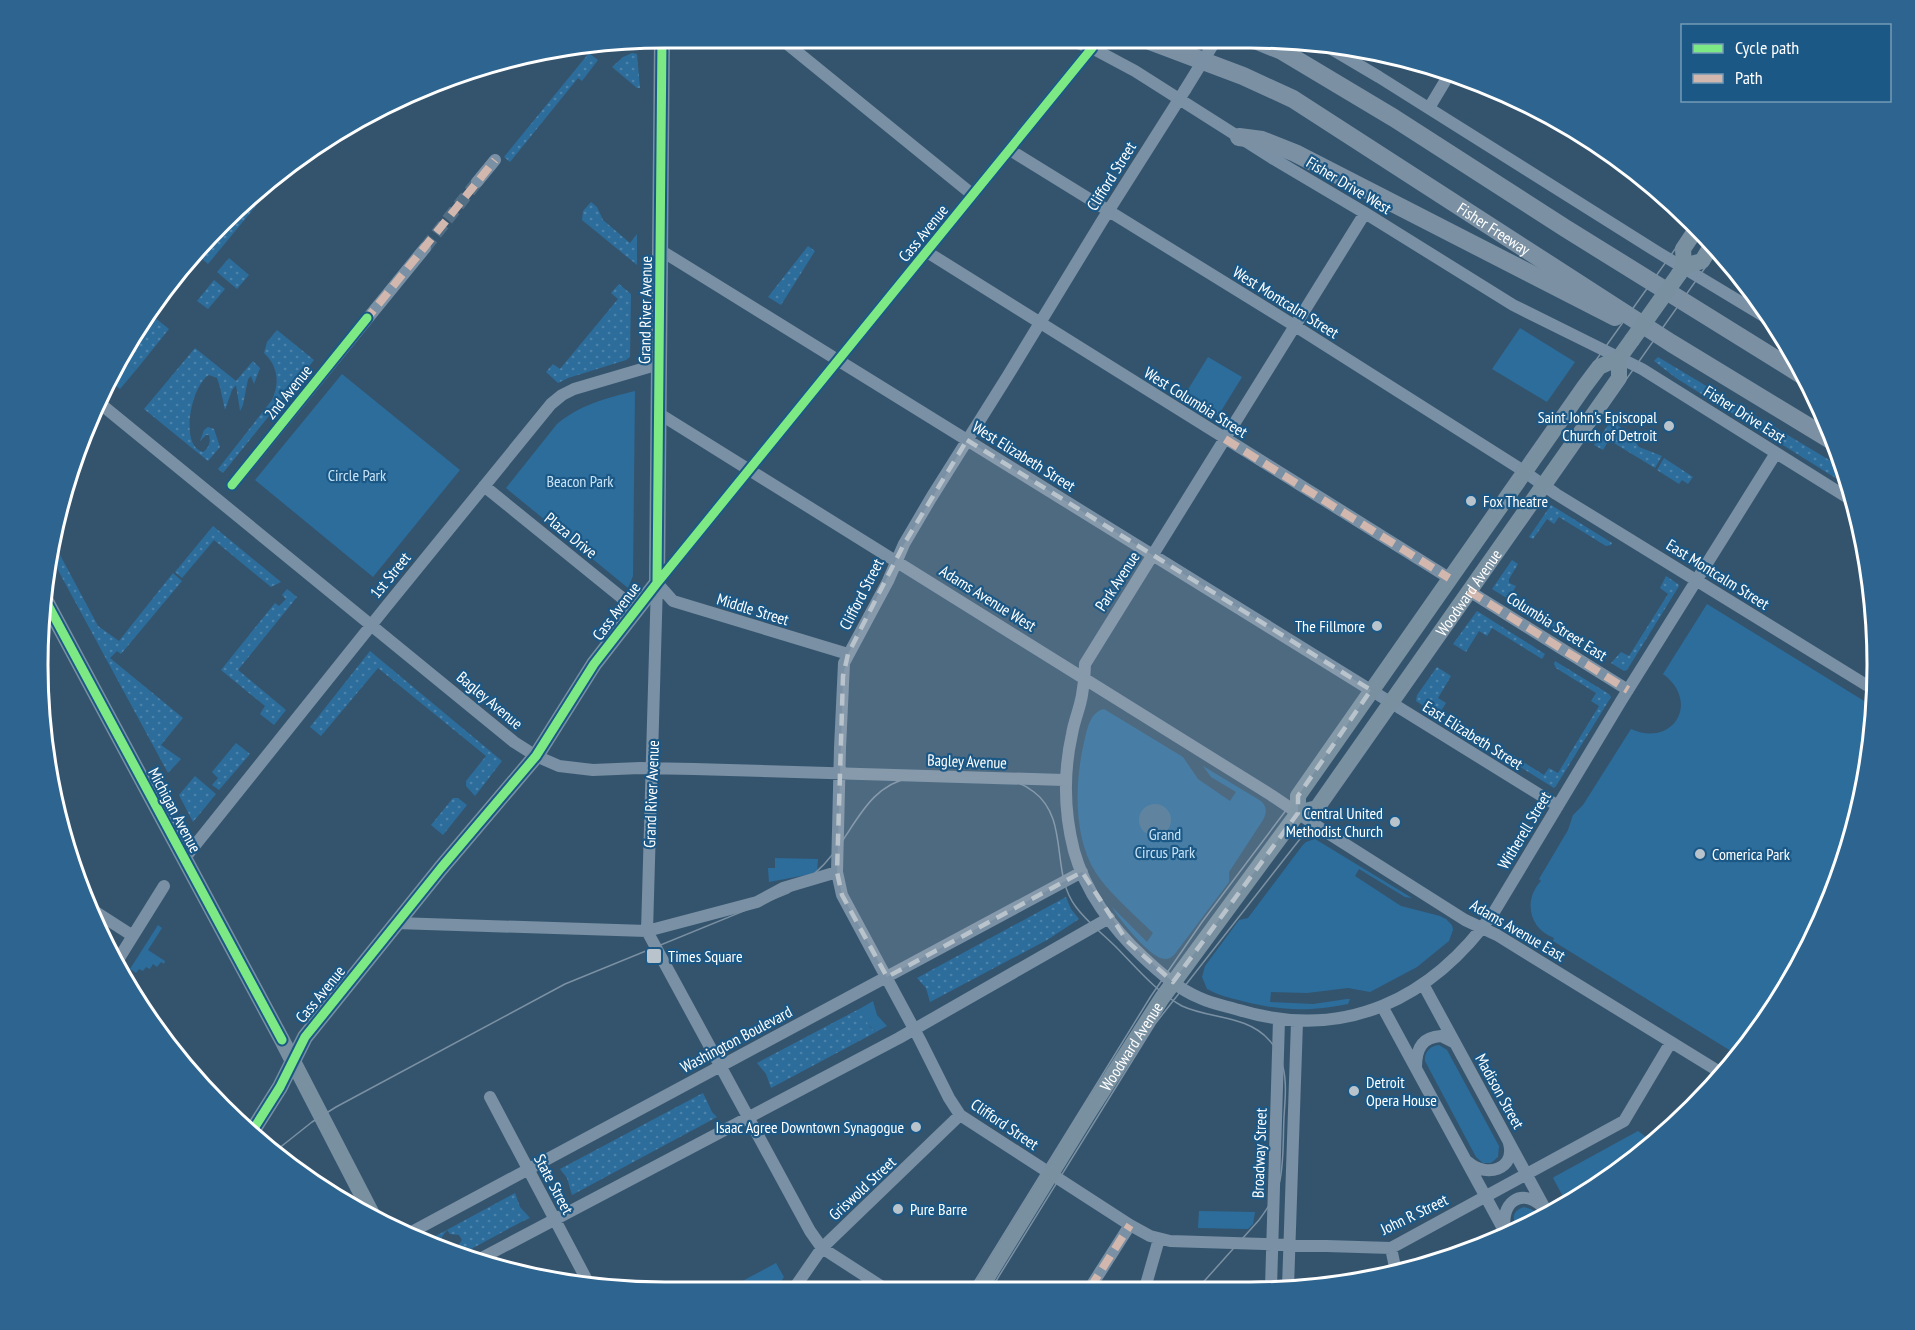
<svg xmlns="http://www.w3.org/2000/svg" width="1915" height="1330" font-family="'PT Sans Narrow',sans-serif">
  <style>
    .grass { fill: url(#grass-dots) }
    .green { fill: #2c6d9c }
    .water { fill: #4a7595 }
    .lines { fill: none; stroke-linecap: round; stroke-linejoin: round }
    .minor-tunnel { stroke: #526e84; stroke-width: 12; stroke-dasharray: 12 6; stroke-linecap: butt }
    .minor { stroke: #7a90a4; stroke-width: 12 }
    .major { stroke: #7990a1; stroke-width: 16 }
    .highway { stroke: #7b91a3; stroke-width: 18 }
    .tram { stroke: #7b91a3; stroke-width: 1.5 }
    .minor-bridge { stroke: #7a90a4; stroke-width: 12 }
    .major-bridge { stroke: #7990a1; stroke-width: 16 }
    .quiet { stroke: #d1b7ad; stroke-width: 8; stroke-dasharray: 15 8; stroke-linecap: butt }
    .cycleway-casing { stroke: #1b5886; stroke-width: 13 }
    .cycleway { stroke: #7ce984; stroke-width: 9 }
    .marked { fill: #b8c3cc; fill-opacity: 0.2; stroke: #b8c3cc; stroke-width: 4.5; stroke-dasharray: 12 8; stroke-linejoin: round }
    .poi-dot { fill: #b8c3cc; stroke: #1b5886; stroke-width: 2 }
    .labels { text-anchor: middle; dominant-baseline: central; stroke-width: 4.5; stroke-linejoin: round; paint-order: stroke }
    .street-label { font-size: 16px; fill: #fff; stroke: #1b5886 }
    .poi-label { font-size: 16px; fill: #fff; stroke: #1b5886; text-anchor: start }
    .park-label { font-size: 16px; fill: #c8e4f8; stroke: #1b5886 }
    .rim { fill: none; stroke: #fff; stroke-width: 3 }
  </style>
  <defs>
    <pattern id="grass-dots" width="8" height="8" patternUnits="userSpaceOnUse" patternTransform="scale(1.5)"><rect width="8" height="8" fill="#2c6d9c"/><path d="M2 2h.1M6 6h.1" fill="none" stroke="#4c83ab" stroke-width="1.8" stroke-linecap="round"/></pattern>
  </defs>
  <rect width="100%" height="100%" fill="#34546e"/>
  <path class="grass" d="M589,53L598,60L582,81L578,78L510,162L504,157Z
    M632,53L637,54L640,88H637L612,67L623,57Z
    M271,183L273,185L208,264L193,251Z
    M591,202L597,207L603,220L630,243L637,234V265L582,220L583,211Z
    M808,246L815,251L781,305L768,297Z
    M229,258L249,275L237,289L217,272Z
    M214,280L225,289L208,309L197,301Z
    M619,284L631,294L630,357L626,360L568,378L558,383L546,372L553,364L560,369L618,299L611,293Z
    M149,313L169,329L136,370L119,357Z
    M277,330L314,360L223,473L218,469L272,400C280,383 278,366 264,353L267,342Z
    M195,348L236,381L253,361L260,368L254,384L251,376L248,379L243,405L240,411L236,385L232,390L225,410L220,387L217,378L209,375C191,385 179,447 203,452C209,448 211,441 209,435H206L200,441L204,430L208,427L214,429L220,447L208,461L144,409Z
    M1658,357L1846,470L1850,487L1676,378L1654,361Z
    M1611,421L1629,433L1639,447L1662,456L1655,468L1609,440L1603,450L1594,445Z
    M1664,458L1693,477L1688,484L1682,480L1679,484L1657,470Z
    M1551,505L1612,543L1611,545L1606,546L1559,517L1554,524L1547,519L1533,539L1529,537Z
    M213,526L281,582L271,587L214,540L182,578L175,572Z
    M59,553L98,626L119,641L173,573L182,581L121,654L117,651L110,658L183,718L161,745L181,759L168,773L52,559Z
    M1512,560L1518,564L1509,579V583L1516,586L1511,595L1563,627L1560,631L1492,589Z
    M1666,576L1678,584L1679,586L1627,670L1624,671L1611,663L1621,652L1629,656L1668,594L1660,588Z
    M287,589L297,597L238,670L286,710L274,725L260,714L265,706L221,670L275,603L279,606L286,599L282,595Z
    M1477,611L1545,654L1542,659L1492,628L1487,636L1479,631L1466,652L1453,644Z
    M370,651L502,761L475,796L466,786V781L486,756L378,668L321,736L310,727Z
    M1555,661L1609,694L1611,697L1556,786L1554,788L1501,755L1503,752H1507L1544,775L1549,768L1558,773L1599,706L1591,701L1596,693L1556,668L1554,664Z
    M1437,667L1451,676L1438,698L1446,703L1441,711L1485,739L1487,742L1485,746L1416,701L1417,695Z
    M236,743L250,754L219,790L212,785L218,778L212,772Z
    M195,776L216,794L193,822L179,795Z
    M453,798H458L467,805L443,835L431,825Z
    M1066,897L1071,909L1079,919L1047,940L930,1002L926,988L917,978Z
    M861,1008L870,1027L876,1032L771,1088L766,1074L757,1063Z
    M703,1093L712,1112L717,1117L572,1195L567,1178L560,1169Z
    M515,1193L520,1207L530,1218L521,1222L460,1255L455,1253L460,1252L457,1247L462,1240L459,1235L450,1234L447,1230L442,1237V1245L439,1246L432,1238Z"/>
  <path class="green" d="M1520,328L1575,362L1547,402L1492,369Z
    M119,357L136,370L120,389L108,380Z
    M1208,357L1242,377L1218,416L1184,396Z
    M342,374L460,470L373,577L255,480Z
    M635,391L633,576L628,588L506,488L557,424C580,405 606,398 635,391Z
    M1707,604L1869,704L1867,712L1875,715L1856,827L1813,942L1748,1047L1739,1056L1553,941L1554,938C1529,929 1523,900 1541,881L1539,879L1568,830L1573,815L1583,805L1631,729C1673,748 1701,702 1663,674Z
    M1104,709L1183,757L1198,779L1230,801L1236,792L1211,777L1203,766L1261,801C1267,807 1267,812 1263,820L1229,872V882L1174,955C1171,957 1170,959 1165,959C1151,959 1123,923 1115,912L1112,907L1147,942L1153,933C1136,916 1108,892 1096,873C1072,835 1075,779 1085,738C1088,726 1091,712 1104,709Z
    M1315,839L1412,898L1405,897L1359,869L1355,876L1401,906L1440,916L1446,919L1452,925L1453,930L1449,941L1417,967L1370,992L1348,988L1307,993L1271,992L1270,1002L1313,1004L1347,999H1350L1348,1004C1307,1012 1282,1011 1242,1001C1230,998 1218,995 1207,989L1202,977L1205,966L1239,920L1248,918L1302,846L1306,842Z
    M775,858L818,859L817,873L769,882L768,868H775Z
    M158,925L162,928L148,950L165,961L164,964L161,962L157,967L153,964L150,969L146,967L143,971L139,969L136,973L130,969Z
    M873,1001L877,1015L887,1026L876,1032C868,1025 862,1018 861,1008Z
    M1439,1045L1447,1050L1499,1146L1498,1157L1491,1163H1483L1476,1157L1425,1061C1424,1052 1430,1046 1439,1045Z
    M1638,1131L1654,1143L1566,1202L1553,1178L1554,1177Z
    M1524,1207L1533,1210L1539,1220L1518,1232C1513,1221 1510,1211 1524,1207Z
    M1199,1211L1255,1212L1253,1224L1248,1229L1198,1228Z
    M776,1263L784,1277L775,1290L724,1291Z"/>
  <path class="water" d="M1139 820a16 16 0 1 1 32 0a16 16 0 1 1-32 0Z"/>
  <g class="lines">
    <path class="minor-tunnel" d="M425,248L477,182"/>
    <path class="minor" d="M780,38L973,195
      M1064,38L1092,48L1135,71L1272,158L1365,213L1513,305L1642,369L1853,501
      M1325,45L1379,77L1659,253L1772,321
      M1185,90L1102,221L1007,377L931,498L904,544L888,581L844,663L840,748L837,872L842,895L920,1040L949,1098L960,1115L1130,1225L1150,1236L1170,1241L1391,1248L1624,1121L1671,1042
      M1429,108L1450,73
      M1010,150L1295,326L1519,468L1556,494L1876,691
      M477,182L495,160
      M1365,213L1085,664C1085,674 1084,685 1082,695C1080,708 1074,721 1072,734C1063,774 1064,812 1074,851C1085,891 1112,928 1142,956C1159,972 1178,989 1200,998C1213,1004 1226,1006 1239,1010C1345,1042 1432,999 1494,912L1621,701L1776,453
      M660,250L1558,806
      M927,252L1449,578
      M97,401L514,742L536,756L559,766L593,770L640,768L694,769L1064,780
      M658,413L1271,795L1323,830L1465,920L1497,935L1723,1074
      M232,485L425,248
      M484,486L637,610
      M657,583L647,931L810,1231L822,1248L887,1290
      M657,583L1100,38
      M657,583L673,601L848,654
      M1469,591L1628,690
      M184,859L385,608L551,404L562,395L574,389L659,364
      M91,909L133,936
      M396,923L647,931L757,902L783,888L837,872
      M116,963L164,886
      M1423,984L1548,1214
      M1382,1006L1507,1236
      M1416,1067C1416,1049 1422,1037 1441,1036L1453,1042
      M490,1097L590,1286
      M1468,1162C1486,1178 1516,1170 1509,1143
      M1505,1231C1500,1204 1520,1186 1543,1207
      M406,1235L1082,872
      M1391,1248L1396,1272
      M476,1261L899,1038L1109,918
      M1271,1287L1279,1020
      M1288,1287L1297,1022
      M1090,1288L1130,1225
      M1145,1288L1159,1239
      M793,1290L822,1248L960,1115"/>
    <g class="major">
      <path d="M1684,266L1702,261L1713,243"/>
      <path d="M1679,274L1684,266L1683,249L1697,228"/>
      <path d="M42,594L282,1040L375,1220"/>
      <path d="M1298,813V796L1584,387L1599,367L1619,358L1632,340"/>
      <path d="M251,1133L280,1087L305,1037L441,868L536,756L594,664L657,583L662,38"/>
      <path id="s1" d="M980,1289L1089,1112L1162,998L1298,813L1317,808L1619,378V358"/>
    </g>
    <g class="highway">
      <path id="s2" d="M1142,38L1243,76L1293,99L1671,343L1834,442"/>
      <path d="M1250,38L1282,51L1394,118L1565,228L1805,377"/>
      <path d="M1239,137L1262,140L1295,153L1615,317"/>
    </g>
    <path class="tram" d="M273,1153L312,1122L336,1107L565,984L788,893C804,883 820,871 832,855C855,827 869,785 910,778C927,774 947,777 964,778C977,778 992,777 1005,779C1015,781 1025,785 1034,792C1070,819 1050,874 1076,907C1087,922 1102,933 1115,946C1135,966 1156,992 1182,1006C1210,1019 1247,1015 1269,1040C1277,1048 1281,1057 1283,1067C1287,1083 1285,1101 1284,1117C1283,1138 1284,1160 1280,1180C1277,1195 1268,1208 1259,1220L1198,1288
      M970,1289L1151,996L1202,922L1293,801L1482,531L1527,457L1693,224
      M991,1289L1155,1024L1318,816L1719,248"/>
    <path class="minor-bridge" d="M1185,90L1217,38"/>
    <path class="major-bridge" d="M1632,340L1679,274"/>
    <path class="quiet" d="M364,322L495,160
      M1225,439L1449,578
      M1469,591L1628,690
      M1090,1288L1130,1225"/>
    <defs>
      <path id="cycleway" d="M232,485L367,318
        M657,583L662,38
        M42,594L282,1040
        M251,1133L280,1087L305,1037L441,868L536,756L594,664L657,583L1092,48"/>
    </defs>
    <use href="#cycleway" class="cycleway-casing"/>
    <use href="#cycleway" class="cycleway"/>
  </g>
  <path class="marked" d="M967,440L1371,690L1298,796V813L1173,982L1127,941L1082,872L887,977L842,895L837,872L843,676L848,654L904,544Z"/>
  <g class="poi-dot">
    <circle cx="1669" cy="426" r="6"/>
    <circle cx="1471" cy="501" r="6"/>
    <circle cx="1377" cy="626" r="6"/>
    <circle cx="1395" cy="822" r="6"/>
    <circle cx="1700" cy="854" r="6"/>
    <rect x="646" y="948" width="16" height="16" rx="3"/>
    <circle cx="1354" cy="1091" r="6"/>
    <circle cx="916" cy="1127" r="6"/>
    <circle cx="898" cy="1209" r="6"/>
  </g>
  <g class="labels">
    <g class="street-label">
      <text transform="translate(1111 176) rotate(-58)">Clifford Street</text>
      <text transform="translate(1349 185) rotate(31)">Fisher Drive West</text>
      <text stroke="none"><textPath href="#s2" startOffset="402">Fisher Freeway</textPath></text>
      <text transform="translate(923 233) rotate(-51)">Cass Avenue</text>
      <text transform="translate(1286 302) rotate(32)">West Montcalm Street</text>
      <text transform="translate(645 310) rotate(-89)">Grand River Avenue</text>
      <text transform="translate(288 392) rotate(-51)">2nd Avenue</text>
      <text transform="translate(1196 402) rotate(32)">West Columbia Street</text>
      <text transform="translate(1745 414) rotate(32)">Fisher Drive East</text>
      <text transform="translate(1024 456) rotate(32)">West Elizabeth Street</text>
      <text transform="translate(571 535) rotate(39)">Plaza Drive</text>
      <text transform="translate(1718 574) rotate(32)">East Montcalm Street</text>
      <text transform="translate(390 575) rotate(-51)">1st Street</text>
      <text transform="translate(1117 581) rotate(-57)">Park Avenue</text>
      <text stroke="none"><textPath href="#s1" startOffset="856">Woodward Avenue</textPath></text>
      <text transform="translate(861 594) rotate(-63)">Clifford Street</text>
      <text transform="translate(988 598) rotate(32)">Adams Avenue West</text>
      <text transform="translate(753 609) rotate(17)">Middle Street</text>
      <text transform="translate(616 611) rotate(-53)">Cass Avenue</text>
      <text transform="translate(1557 626) rotate(32)">Columbia Street East</text>
      <text transform="translate(490 700) rotate(40)">Bagley Avenue</text>
      <text transform="translate(1473 735) rotate(32)">East Elizabeth Street</text>
      <text transform="translate(967 761) rotate(2)">Bagley Avenue</text>
      <text transform="translate(651 794) rotate(-88)">Grand River Avenue</text>
      <text transform="translate(175 810) rotate(62)">Michigan Avenue</text>
      <text transform="translate(1524 830) rotate(-59)">Witherell Street</text>
      <text transform="translate(1518 930) rotate(30)">Adams Avenue East</text>
      <text transform="translate(320 994) rotate(-51)">Cass Avenue</text>
      <text transform="translate(736 1039) rotate(-28)">Washington Boulevard</text>
      <text stroke="none"><textPath href="#s1" startOffset="286">Woodward Avenue</textPath></text>
      <text transform="translate(1500 1091) rotate(61)">Madison Street</text>
      <text transform="translate(1005 1124) rotate(34)">Clifford Street</text>
      <text transform="translate(1259 1153) rotate(-88)">Broadway Street</text>
      <text transform="translate(554 1184) rotate(62)">State Street</text>
      <text transform="translate(862 1188) rotate(-43)">Griswold Street</text>
      <text transform="translate(1414 1214) rotate(-26)">John R Street</text>
    </g>
    <g class="poi-label">
      <text x="1657" y="417" text-anchor="end">Saint John's Episcopal<tspan x="1657" dy="18">Church of Detroit</tspan></text>
      <text x="1483" y="501">Fox Theatre</text>
      <text x="1365" y="626" text-anchor="end">The Fillmore</text>
      <text x="1383" y="813" text-anchor="end">Central United<tspan x="1383" dy="18">Methodist Church</tspan></text>
      <text x="1712" y="854">Comerica Park</text>
      <text x="668" y="956">Times Square</text>
      <text x="1366" y="1082">Detroit<tspan x="1366" dy="18">Opera House</tspan></text>
      <text x="904" y="1127" text-anchor="end">Isaac Agree Downtown Synagogue</text>
      <text x="910" y="1209">Pure Barre</text>
    </g>
    <g class="park-label">
      <text x="357" y="475">Circle Park</text>
      <text x="580" y="481">Beacon Park</text>
      <text x="1165" y="834">Grand<tspan x="1165" dy="18">Circus Park</tspan></text>
    </g>
  </g>
  <path d="M0 0H1915V1330H0ZM665 48H1250A617 617 0 0 1 1867 665V665A617 617 0 0 1 1250 1282H665A617 617 0 0 1 48 665V665A617 617 0 0 1 665 48Z" fill="#2d6590" fill-rule="evenodd"/>
  <path class="rim" d="M665 48H1250A617 617 0 0 1 1867 665V665A617 617 0 0 1 1250 1282H665A617 617 0 0 1 48 665V665A617 617 0 0 1 665 48Z"/>
  <rect x="1681" y="24" width="210" height="78" fill="#1b5886" stroke="#769bb6" stroke-width="1.5"/>
  <rect x="1693" y="44" width="30" height="9" fill="#7ce984" stroke="#769bb6" stroke-width="1.5"/>
  <text x="1735" y="54" font-size="18" fill="#ffffff">Cycle path</text>
  <rect x="1693" y="74" width="30" height="9" fill="#d1b7ad" stroke="#769bb6" stroke-width="1.5"/>
  <text x="1735" y="84" font-size="18" fill="#ffffff">Path</text>
</svg>
